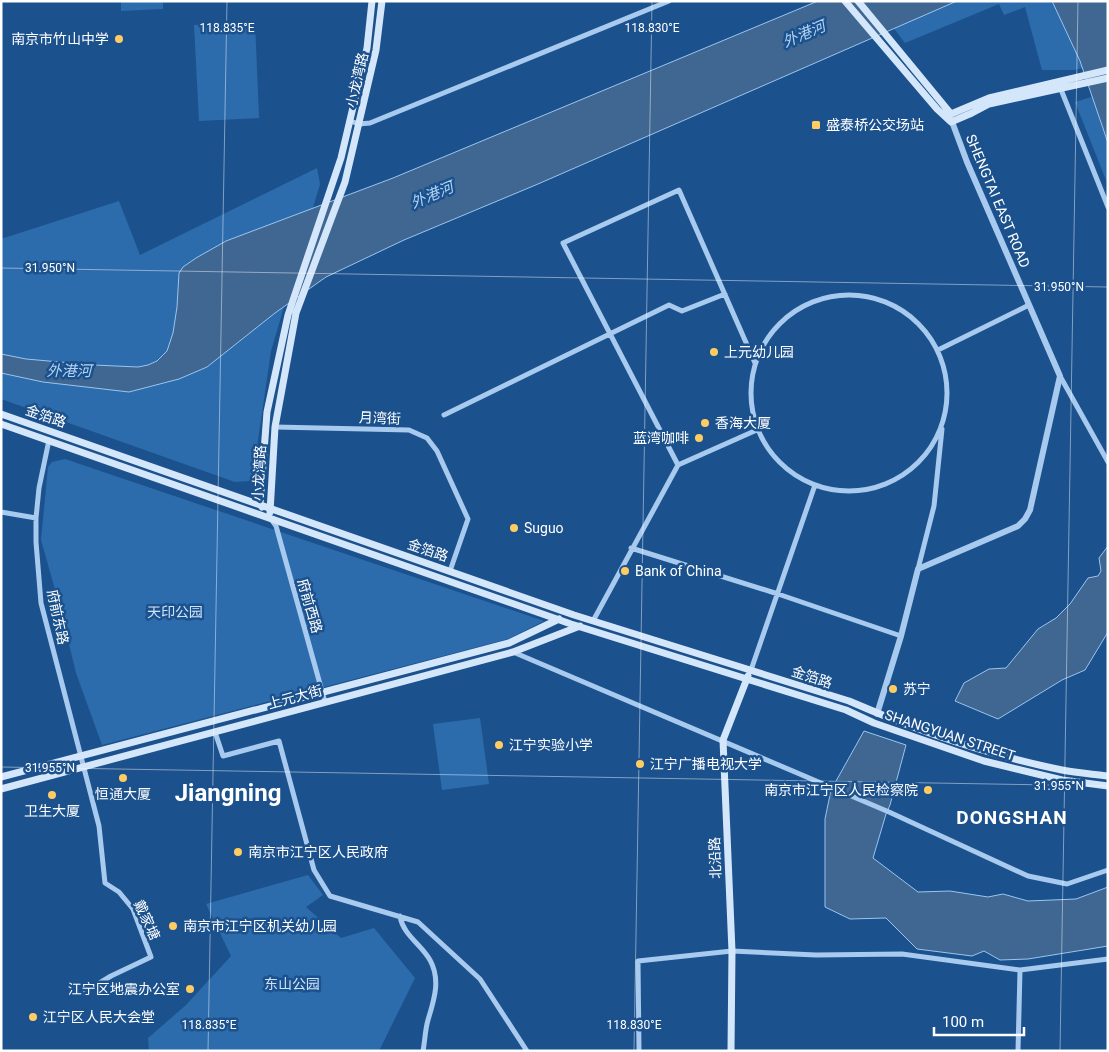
<svg xmlns="http://www.w3.org/2000/svg" width="1109" height="1052" font-family="Roboto,'Noto Sans SC',sans-serif">
  <style>
    .green { fill: #2d6cac }
    .water { fill: #3f6792; stroke: #9ac5f0 }
    .lines { fill: none; stroke-linecap: round; stroke-linejoin: round }
    .minor { stroke: #a7caee; stroke-width: 5 }
    .tertiary { stroke: #a7caee; stroke-width: 6 }
    .secondary { stroke: #d4e6fa; stroke-width: 7 }
    .ticks { fill: none; stroke: #fff; stroke-width: 1; stroke-opacity: 0.45 }
    .poi-dot { fill: #ffcc64; stroke: #1b518d; stroke-width: 2 }
    .labels { text-anchor: middle; dominant-baseline: central; stroke-width: 5; stroke-linejoin: round; paint-order: stroke }
    .poi-label { font-size: 14px; fill: #fff; stroke: #1b518d; text-anchor: start }
    .street-label { font-size: 14px; fill: #fff; stroke: #1b518d }
    .park-label { font-size: 14px; fill: #cde3fa; stroke: #1b518d }
    .water-label { font-size: 15px; font-style: italic; fill: #b3d4f5; stroke: #1b518d }
    .district-label { font-size: 19px; font-weight: bold; letter-spacing: 1px; fill: #fff; stroke: #1b518d }
    .town-label { font-size: 24px; font-weight: bold; fill: #fff; stroke: #1b518d }
    .ticks-label { font-size: 12px; text-anchor: middle; fill: #fff; stroke: #1b518d; stroke-width: 5; stroke-linejoin: round; paint-order: stroke }
  </style>
  <rect width="100%" height="100%" fill="#1b518d"/>
  <path class="green" d="M121,1H163V9L121,11Z
    M873,1H1108V62L1074,70H1042L1025,7L1004,15L999,4L905,43Z
    M255,22L259,118L199,121L194,25Z
    M1098,95L1108,121V185L1075,102Z
    M317,168L320,184L271,351L253,475L249,481L235,482L1,399V239L119,201L140,255Z
    M65,459L544,621L508,639L102,745L76,673L61,611L41,540L48,467L52,462Z
    M480,718L489,784L442,790L433,724Z
    M308,875L323,895L306,907L341,938L374,928L415,978L379,1051H149L148,1038L186,1005L231,956L206,904Z"/>
  <path class="water" d="M818,1H957L538,184L404,240L326,277L275,313L207,367L179,379L129,392L43,382L1,373V354L26,359L94,365L138,367L148,365L157,361L167,351L173,333L177,307L179,273L183,267L196,258L226,241L393,178Z
    M1052,1H1108V143L1080,61Z
    M1108,546V632L1085,670L1062,680L998,719L955,701L964,683L989,669L1006,668L1038,629L1056,618L1070,604L1088,578L1098,576L1101,571L1099,558Z
    M864,731L906,745L890,805L886,814L873,858L918,892L950,891L988,897L1003,894L1028,901L1076,899L1108,887V946L1028,959L1000,960L984,951L972,956L917,949L886,918L850,919L825,907V819L831,790Z"/>
  <g class="lines">
    <path class="minor" d="M1060,87L1108,207
      M350,121L359,124L370,123L669,1
      M751 393a98 98 0 1 1 196 0a98 98 0 1 1-196 0Z
      M938,350L1029,305
      M1060,376L1108,462
      M444,415L669,305L682,311L725,294
      M275,427L409,430L427,438L437,451L468,519L450,571
      M49,440L39,488L36,518V542L41,603L99,826L105,883L119,892L133,909L151,957L111,976L83,993
      M678,465L563,243L679,190L755,363
      M1,512L36,518
      M271,519L276,526L325,702
      M631,548L778,594L901,636
      M918,569L934,506L942,429
      M593,621L678,465L759,429
      M513,652L889,812L1028,876L1067,884L1108,870
      M751,670L815,485
      M215,732L223,756L279,741L314,870L330,896L418,922L480,979L527,1051
      M400,916C403,935 421,944 430,960C441,980 434,1000 428,1020C425,1030 425,1041 423,1051
      M1020,970L1108,959
      M639,1051L638,961L732,951L816,955L902,954L1020,970L1018,1051"/>
    <path class="tertiary" d="M877,714L901,636L918,569L1018,526L1025,519L1030,510L1060,376L967,162L951,119"/>
    <path class="secondary" d="M845,1L937,109L951,122L972,113L989,104L1108,78
      M858,1L951,114L989,98L1108,70
      M1,414L574,615L849,701C917,731 990,755 1062,770C1077,773 1093,774 1108,776
      M1,424L571,624L846,710L874,723L984,761L1062,780L1108,786
      M262,507L260,504L267,412L288,315L341,158L367,48L372,1
      M270,512L275,427L296,313L345,182L376,50L382,1
      M1,777L509,643L559,619
      M1,789L513,652L580,626
      M731,1051L732,951L723,740L748,676"/>
  </g>
  <path class="ticks" d="M1,268L1108,287M1,767L1108,786M208,1051L227,1M634,1051L652,1M1060,1051L1078,1"/>
  <g class="poi-dot">
    <circle cx="119" cy="39" r="5"/>
    <rect x="811" y="120" width="10" height="10" rx="2.5"/>
    <circle cx="714" cy="352" r="5"/>
    <circle cx="705" cy="423" r="5"/>
    <circle cx="699" cy="438" r="5"/>
    <circle cx="514" cy="528" r="5"/>
    <circle cx="625" cy="571" r="5"/>
    <circle cx="893" cy="689" r="5"/>
    <circle cx="499" cy="745" r="5"/>
    <circle cx="640" cy="764" r="5"/>
    <circle cx="123" cy="778" r="5"/>
    <circle cx="928" cy="790" r="5"/>
    <circle cx="52" cy="795" r="5"/>
    <circle cx="238" cy="852" r="5"/>
    <circle cx="173" cy="926" r="5"/>
    <circle cx="190" cy="989" r="5"/>
    <circle cx="33" cy="1017" r="5"/>
  </g>
  <g class="labels">
    <g class="poi-label">
      <text x="109" y="39" text-anchor="end">南京市竹山中学</text>
      <text x="826" y="125">盛泰桥公交场站</text>
      <text x="724" y="352">上元幼儿园</text>
      <text x="715" y="423">香海大厦</text>
      <text x="689" y="438" text-anchor="end">蓝湾咖啡</text>
      <text x="524" y="528">Suguo</text>
      <text x="635" y="571">Bank of China</text>
      <text x="903" y="689">苏宁</text>
      <text x="509" y="745">江宁实验小学</text>
      <text x="650" y="764">江宁广播电视大学</text>
      <text x="918" y="790" text-anchor="end">南京市江宁区人民检察院</text>
      <text x="123" y="794" text-anchor="middle">恒通大厦</text>
      <text x="52" y="811" text-anchor="middle">卫生大厦</text>
      <text x="248" y="852">南京市江宁区人民政府</text>
      <text x="183" y="926">南京市江宁区机关幼儿园</text>
      <text x="180" y="989" text-anchor="end">江宁区地震办公室</text>
      <text x="43" y="1017">江宁区人民大会堂</text>
    </g>
    <g class="street-label">
      <text transform="translate(357 80) rotate(-77)">小龙湾路</text>
      <text transform="translate(998 201) rotate(67)">SHENGTAI EAST ROAD</text>
      <text transform="translate(46 416) rotate(19)">金箔路</text>
      <text transform="translate(380 418) rotate(2)">月湾街</text>
      <text transform="translate(259 473) rotate(-87)">小龙湾路</text>
      <text transform="translate(428 550) rotate(19)">金箔路</text>
      <text transform="translate(310 606) rotate(74)">府前西路</text>
      <text transform="translate(58 617) rotate(78)">府前东路</text>
      <text transform="translate(812 677) rotate(18)">金箔路</text>
      <text transform="translate(295 697) rotate(-15)">上元大街</text>
      <text transform="translate(950 735) rotate(18)">SHANGYUAN STREET</text>
      <text transform="translate(715 858) rotate(-92)">北沿路</text>
      <text transform="translate(147 920) rotate(65)">戴家塘</text>
    </g>
    <g class="park-label">
      <text x="175" y="612">天印公园</text>
      <text x="292" y="984">东山公园</text>
    </g>
    <g class="water-label">
      <text transform="translate(804 34) rotate(-23)">外港河</text>
      <text transform="translate(432 195) rotate(-23)">外港河</text>
      <text x="69" y="371">外港河</text>
    </g>
    <g class="district-label">
      <text x="1012" y="817">DONGSHAN</text>
    </g>
    <g class="town-label">
      <text x="228" y="793">Jiangning</text>
    </g>
  </g>
  <g class="ticks-label">
    <text x="227" y="32">118.835°E</text>
    <text x="652" y="32">118.830°E</text>
    <text x="50" y="272">31.950°N</text>
    <text x="1059" y="291">31.950°N</text>
    <text x="50" y="772">31.955°N</text>
    <text x="1059" y="790">31.955°N</text>
    <text x="209" y="1029">118.835°E</text>
    <text x="634" y="1029">118.830°E</text>
  </g>
  <rect width="1109" height="1052" fill="none" stroke="#ffffff" stroke-width="5"/>
  <path d="M934 1027v8h90v-8" fill="none" stroke="#ffffff" stroke-width="2.5"/>
  <text x="942" y="1027" font-size="15" fill="#ffffff" stroke="#1b518d" stroke-width="4" paint-order="stroke">100 m</text>
</svg>
